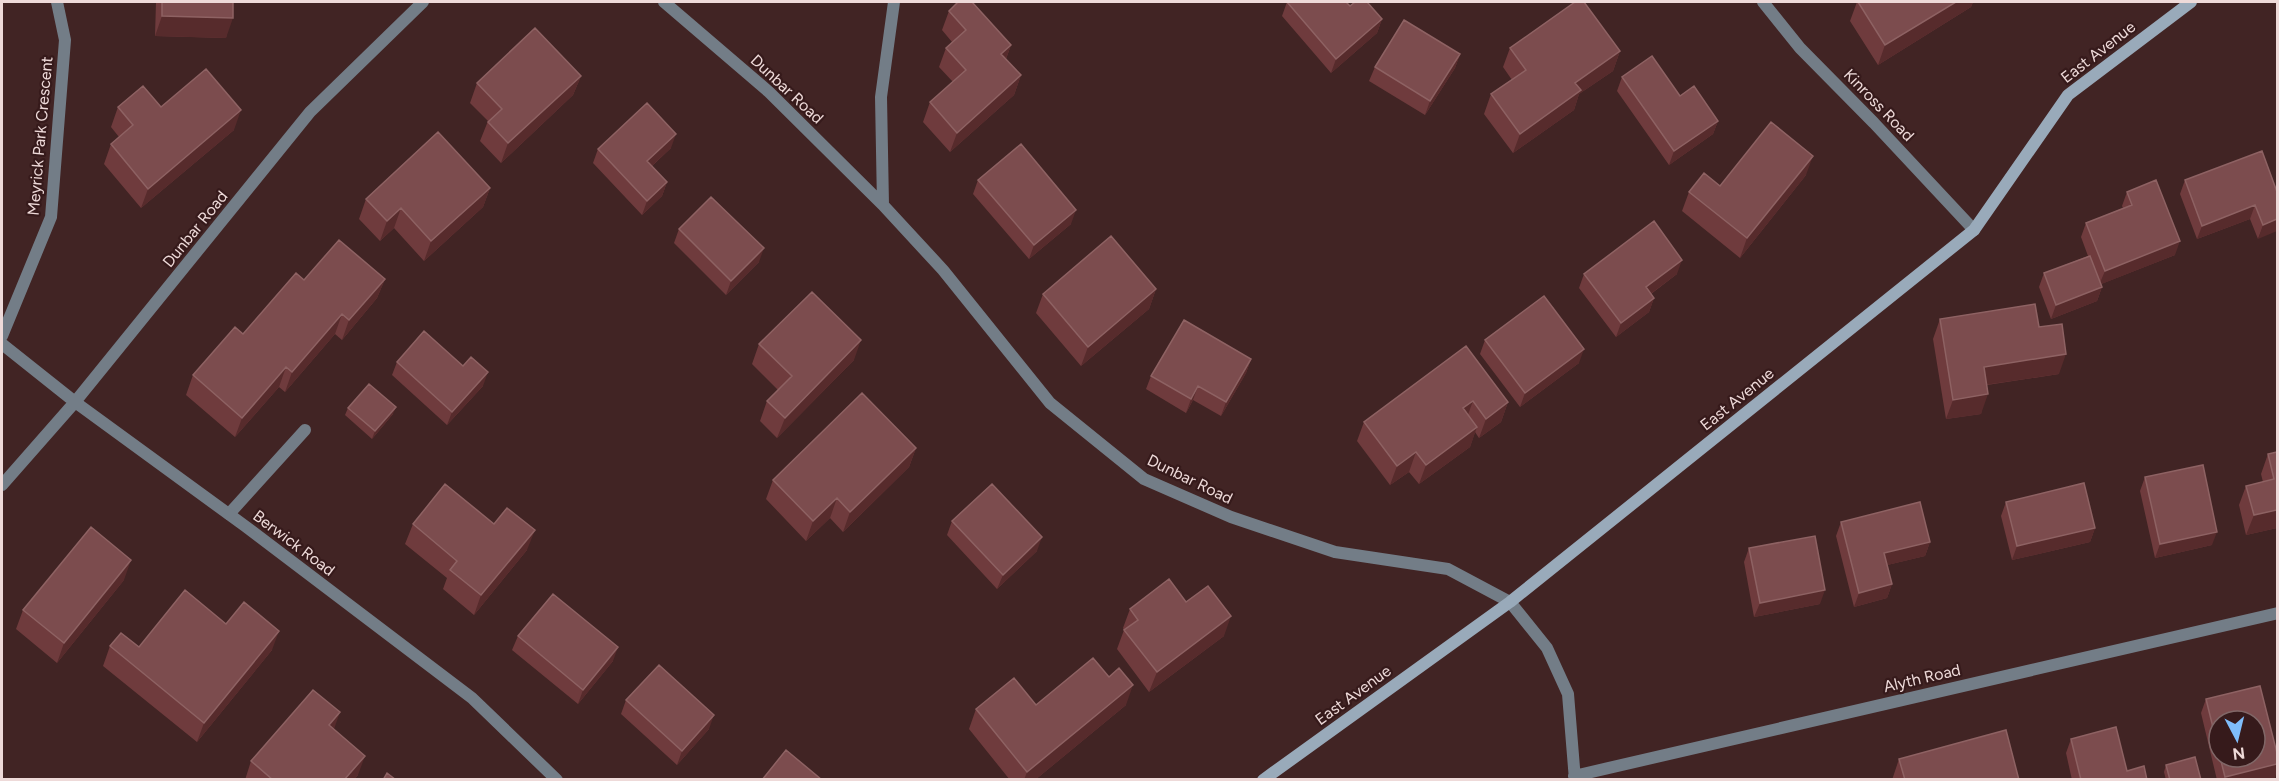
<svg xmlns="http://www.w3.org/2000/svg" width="2279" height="781" font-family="Figtree,sans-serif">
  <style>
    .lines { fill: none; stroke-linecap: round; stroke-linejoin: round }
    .lane { stroke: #737d87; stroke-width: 12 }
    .street { stroke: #737d87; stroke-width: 12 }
    .secondary { stroke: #99aaba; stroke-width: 12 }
    .wall { fill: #6f3b3d; fill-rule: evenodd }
    .shaded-wall { fill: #572b2c }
    .building { fill: #7c4c4e; stroke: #8e6263; stroke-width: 1.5 }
    .labels { text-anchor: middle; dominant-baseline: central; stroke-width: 4.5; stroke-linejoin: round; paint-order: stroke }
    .street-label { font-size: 16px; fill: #eedad9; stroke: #361a1b }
  </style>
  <rect width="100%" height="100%" fill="#412424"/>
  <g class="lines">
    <path class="lane" d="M229,514L305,430"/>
    <path class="street" d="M664,2L769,92L883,205L943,270L1050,403L1144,479L1231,517L1335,552L1448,569L1510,602L1547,648L1568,694L1575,780
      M1763,2L1800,48L1874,123L1974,230
      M883,205L881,97L894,2
      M2,336L51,217L65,40L57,2
      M2,344L75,402L245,526L472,698L557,780
      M2,485L75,402L310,112L423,2
      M1574,776L2278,613"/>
    <path class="secondary" d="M1263,780L1510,602L1974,230L2068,95L2191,2"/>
  </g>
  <path class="wall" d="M156,2H233L226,38L155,36Z
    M1287,2L1350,6L1382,19L1377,33L1331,73L1282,16Z
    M1857,2H1973L1971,7L1878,65L1850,21Z
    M949,11L1011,45L1006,59L1021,75L1014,95L950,152L923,122L930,102L953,82L939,67L946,48L952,42L942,30Z
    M1510,48L1620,51L1613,71L1579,94L1574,110L1513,153L1484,114L1491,94L1512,80L1503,67Z
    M1460,54L1455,68L1425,115L1369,81L1375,67Z
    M581,76L573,95L501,163L480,141L488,121L470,103L477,83Z
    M1622,77L1680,96L1718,121L1713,134L1669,165L1617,91Z
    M118,107H161L234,130L141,208L104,164L111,144L119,137L111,127Z
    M671,148L652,166L667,182L662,196L642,215L593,163L598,149Z
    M1806,175L1740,258L1682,211L1689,192L1720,186Z
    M978,180L1071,224L1029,259L973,194Z
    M2185,180L2277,192L2258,239L2250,219L2197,239L2180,194Z
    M490,188L483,207L424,261L394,228L380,241L359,219L366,199Z
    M2127,192L2175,255L2101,284L2102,287L2097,301L2051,319L2039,287L2044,273L2088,256L2081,237L2086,223L2123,208L2122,206Z
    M679,229L759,262L726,295L674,243Z
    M1584,274H1677L1651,294L1654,298L1649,312L1616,337L1579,288Z
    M385,279L377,298L342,340L335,334L285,392L279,387L235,437L186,395L193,375L243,334L304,280Z
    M1156,289L1149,309L1081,366L1036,313L1043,294Z
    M1940,319L2039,327L2059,374L1987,385L1981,414L1946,419L1933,339Z
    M1485,340L1579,363L1520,407L1480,354Z
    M759,344L854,360L777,438L760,421L767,401L778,390L752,364Z
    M1466,346L1508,402L1501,422L1479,438L1475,432L1470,447L1419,484L1409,472L1390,485L1357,441L1364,422Z
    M1251,359L1246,373L1221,416L1193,400L1186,413L1146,389L1151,376Z
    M397,362L463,366L483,386L447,425L392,375Z
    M348,408L393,414L372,439L345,415Z
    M916,448L909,467L843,532L830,518L806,541L766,499L773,480Z
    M2277,452V528L2246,535L2239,505L2246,486L2263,482L2261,474L2268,454Z
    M2145,477L2212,545L2155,558L2140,491Z
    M2006,502L2095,528L2090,542L2012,560L2001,516Z
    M952,521L1037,551L997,589L947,535Z
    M1841,522L1930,542L1925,556L1887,565L1892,584L1887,598L1854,607L1836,536Z
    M413,524H494L527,550L474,615L443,589L447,578L405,544Z
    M1749,548L1820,604L1754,617L1744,562Z
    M124,580L57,663L16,629L23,610Z
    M1186,602L1224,636L1149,692L1117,649L1124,630L1123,628L1130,609Z
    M226,624L272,650L197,742L103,666L110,646L139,647Z
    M518,636L613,661L578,704L512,650Z
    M2206,699L2275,778L2267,780H2217L2201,713ZM2219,721L2255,757H2219Z
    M626,700L709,729L677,765L621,714Z
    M1036,705H1126L1035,780H1010L969,729L976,709Z
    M334,729L358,775L354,780H245L251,761Z
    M2071,739L2127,771L2147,780H2072L2066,753Z
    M1899,759L2019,780H1892Z
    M2166,765L2201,780H2166L2164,772Z"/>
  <path class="shaded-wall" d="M1956,2H1973L1971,7L1878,65L1885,45Z
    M162,16L233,18L226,38L155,36Z
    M1382,19L1377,33L1331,73L1336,59Z
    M1011,45L1004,64L1001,54Z
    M1620,51L1613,71L1579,94L1574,110L1513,153L1520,134L1575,83Z
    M1460,54L1455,68L1425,115L1430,101Z
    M1021,75L1014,95L950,152L957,133Z
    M581,76L573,95L501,163L508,143Z
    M241,110L234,130L141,208L148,189Z
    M1718,121L1713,134L1669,165L1674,151Z
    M676,134L671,148L642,175L647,161Z
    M1813,156L1806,175L1740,258L1747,238Z
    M667,182L662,196L642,215L647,201Z
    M490,188L483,207L424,261L431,241Z
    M2255,205L2250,219L2197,239L2202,226Z
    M401,208L394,228L380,241L387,221Z
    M1076,210L1071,224L1029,259L1034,245Z
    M2277,219V231L2258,239L2263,225Z
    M2180,241L2175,255L2099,285L2105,271Z
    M764,248L759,262L726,295L731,281Z
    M1682,260L1677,274L1641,301L1646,287Z
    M385,279L377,298L342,340L349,320Z
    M2102,287L2097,301L2051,319L2056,305Z
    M1156,289L1149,309L1081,366L1088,347Z
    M1654,298L1649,312L1616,337L1621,323Z
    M342,314L335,334L285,392L292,372Z
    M861,340L854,360L777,438L785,418Z
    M1584,349L1579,363L1520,407L1525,393Z
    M2066,354L2059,374L1977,386L1984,367Z
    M1251,359L1246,373L1221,416L1226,402Z
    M286,367L279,387L235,437L242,418Z
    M488,372L483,386L447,425L452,412Z
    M1198,386L1193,400L1186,413L1191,399Z
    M1988,394L1981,414L1946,419L1953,400Z
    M1473,401L1466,420L1463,408Z
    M1508,402L1501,422L1479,438L1486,419Z
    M396,407L393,414L372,439L375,431Z
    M1477,427L1470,447L1419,484L1426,465Z
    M916,448L909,467L843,532L850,512Z
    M1416,452L1409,472L1390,485L1397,466Z
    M837,498L830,518L806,541L813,521Z
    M2277,510V528L2246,535L2254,515Z
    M2095,528L2090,542L2012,560L2017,546Z
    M535,530L527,550L474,615L481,595Z
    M2217,532L2212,545L2155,558L2160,544Z
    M1042,537L1037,551L997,589L1003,575Z
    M1930,542L1925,556L1879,567L1884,553Z
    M131,560L124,580L57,663L64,643Z
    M1892,584L1887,598L1854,607L1859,593Z
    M1825,590L1820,604L1754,617L1760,603Z
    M1231,616L1224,636L1149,692L1157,672Z
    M279,631L272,650L197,742L204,723Z
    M618,647L613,661L578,704L583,690Z
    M1133,685L1126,705L1035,780H1024L1027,772Z
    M340,712L333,732L329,725Z
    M714,715L709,729L677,765L682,751Z
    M365,756L358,775L354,780H344Z
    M2277,764V771L2275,778L2267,780H2224L2225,777Z"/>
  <path class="building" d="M162,2H233V18L162,16Z
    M958,2H972L1011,45L1001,54L1021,75L957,133L930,102L966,70L946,48L966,30L949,11Z
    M1287,2H1346L1350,6L1355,2H1367L1382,19L1336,59Z
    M1575,2H1584L1620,51L1575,83L1581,90L1520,134L1491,94L1526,70L1510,48Z
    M1858,2H1956L1885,45Z
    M1404,20L1460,54L1430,101L1375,67Z
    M535,28L581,76L508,143L488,122L502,109L477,83Z
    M1652,56L1680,96L1694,86L1718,121L1674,151L1622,77Z
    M206,69L241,110L148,189L111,144L133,125L118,107L143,86L161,107Z
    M647,103L676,134L647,161L667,182L647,201L598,149Z
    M1771,122L1813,156L1747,238L1689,192L1704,173L1720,186Z
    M438,132L490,188L431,241L401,208L387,221L366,199Z
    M1021,144L1076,210L1034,245L978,180Z
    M2262,151L2277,192V219L2263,225L2255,205L2202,226L2185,180Z
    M2156,180L2180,241L2105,271L2086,223L2132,205L2127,192Z
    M711,197L764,248L731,281L679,229Z
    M1654,221L1682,260L1646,287L1654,298L1621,323L1584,274Z
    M1111,236L1156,289L1088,347L1043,294Z
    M339,240L385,279L349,320L342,314L292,372L286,367L242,418L193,375L235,327L243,334L296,273L304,280Z
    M2090,256L2102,287L2056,305L2044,273Z
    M812,292L861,340L785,418L767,401L792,376L759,344Z
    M1544,296L1584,349L1525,393L1485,340Z
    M2035,304L2039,327L2062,324L2066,354L1984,367L1988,394L1953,400L1940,319Z
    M1184,320L1251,359L1226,402L1198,386L1191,399L1151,376Z
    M424,331L463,366L471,357L488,372L452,412L397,362Z
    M1466,346L1508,402L1486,419L1473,401L1463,408L1477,427L1426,465L1416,452L1397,466L1364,422Z
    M369,384L396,407L375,431L348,408Z
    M862,393L916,448L850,512L837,498L813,521L773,480Z
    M2277,452V510L2254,515L2246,486L2274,479L2268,454Z
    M2203,465L2217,532L2160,544L2145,477Z
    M2084,483L2095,528L2017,546L2006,502Z
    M445,484L494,524L507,508L535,530L481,595L450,570L457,561L413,524Z
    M992,484L1042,537L1003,575L952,521Z
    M1920,502L1930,542L1884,553L1892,584L1859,593L1841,522Z
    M91,527L131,560L64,643L23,610Z
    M1815,536L1825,590L1760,603L1749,548Z
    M1169,579L1186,602L1208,586L1231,616L1157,672L1124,630L1138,620L1130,609Z
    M185,590L226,624L244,602L279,631L204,723L110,646L121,633L139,647Z
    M553,594L618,647L583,690L518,636Z
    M1093,658L1109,677L1119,668L1133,685L1027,772L976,709L1014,678L1036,705Z
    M659,665L714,715L682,751L626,700Z
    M2260,686L2277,753V764L2225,777L2220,757H2255V721H2219V752L2206,699Z
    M313,690L340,712L329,725L365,756L344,780H273L251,761Z
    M2116,727L2127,771L2144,766L2147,780H2081L2071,739Z
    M2006,730L2019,780H1905L1899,759Z
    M786,750L822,780H762Z
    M2195,757L2201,780H2170L2166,765Z
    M387,773L396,780H383Z"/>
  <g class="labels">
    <g class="street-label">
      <text transform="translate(2098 52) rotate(-38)">East Avenue</text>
      <text transform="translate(787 89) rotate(43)">Dunbar Road</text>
      <text transform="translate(1879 105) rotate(46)">Kinross Road</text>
      <text transform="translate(40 136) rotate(-85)">Meyrick Park Crescent</text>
      <text transform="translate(195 229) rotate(-51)">Dunbar Road</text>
      <text transform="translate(1737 399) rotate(-39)">East Avenue</text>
      <text transform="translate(1190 479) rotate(26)">Dunbar Road</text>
      <text transform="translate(294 543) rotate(37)">Berwick Road</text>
      <text transform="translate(1922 678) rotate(-13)">Alyth Road</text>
      <text transform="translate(1353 695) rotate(-36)">East Avenue</text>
    </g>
  </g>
  <rect width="2279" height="781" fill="none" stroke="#eedad9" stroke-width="6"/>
  <g transform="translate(2237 739) rotate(173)"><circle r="28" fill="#361a1b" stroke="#806767" stroke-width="1.5"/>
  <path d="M0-4.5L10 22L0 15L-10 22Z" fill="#7fbdfa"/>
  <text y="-9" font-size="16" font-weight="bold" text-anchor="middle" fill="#eedad9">N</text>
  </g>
</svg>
